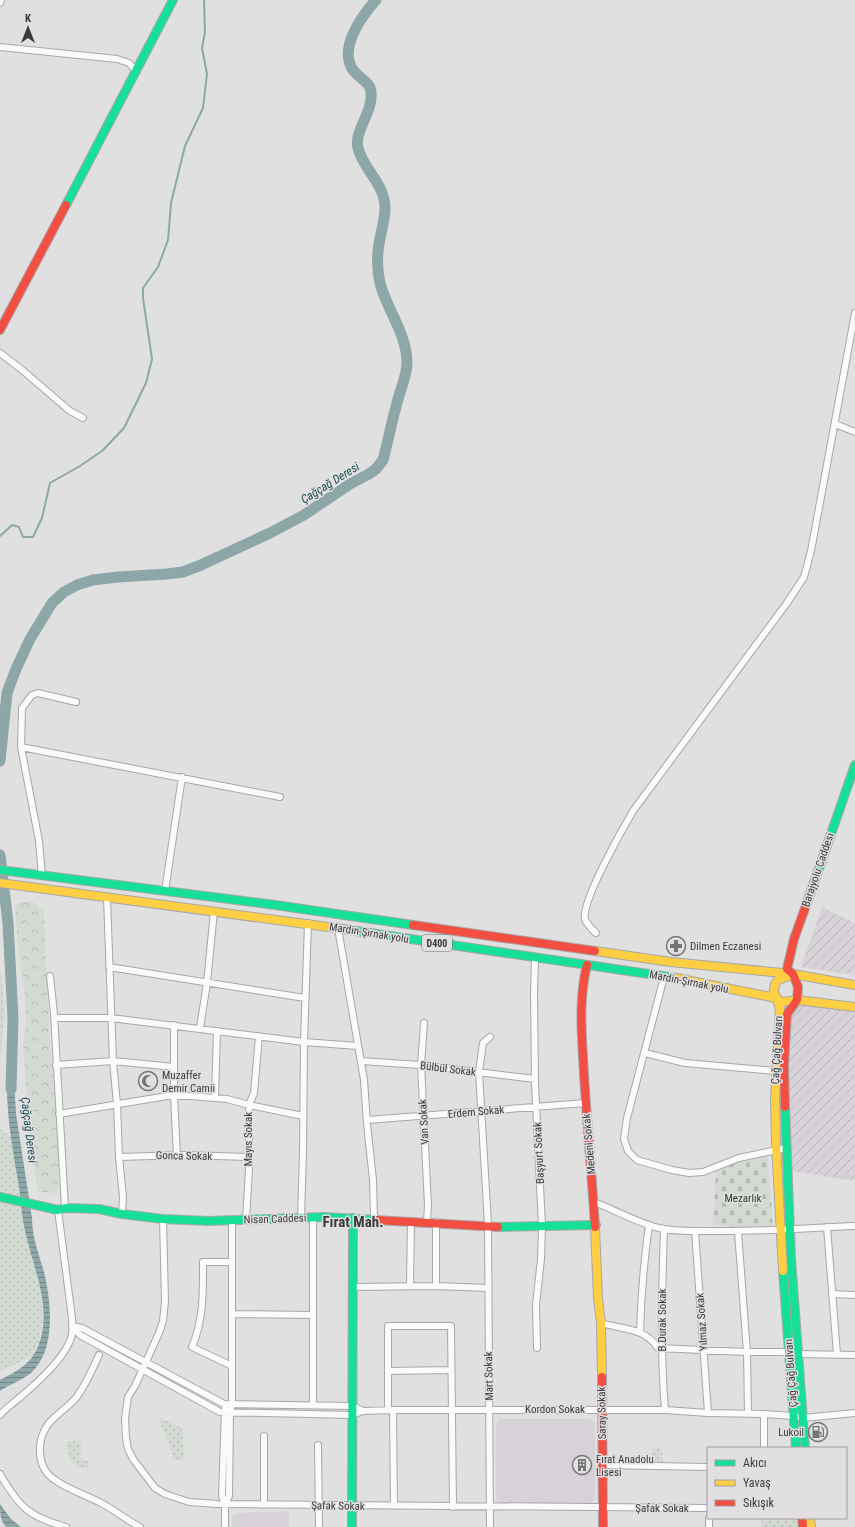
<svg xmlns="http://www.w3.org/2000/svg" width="855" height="1527" font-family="'Roboto Condensed',sans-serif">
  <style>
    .built { fill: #d7d2d7 }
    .industrial { fill: url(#industrial-furrows) }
    .forest { fill: url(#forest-crowns) }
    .cemetery { fill: url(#cemetery-stones) }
    .park { fill: url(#park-dots) }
    .water { fill: url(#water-rules) }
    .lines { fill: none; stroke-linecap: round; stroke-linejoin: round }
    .stream { stroke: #8da6a8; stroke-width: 2 }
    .river { stroke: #8da6a8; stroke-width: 11 }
    .street-casing { stroke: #a8a7a8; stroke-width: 8 }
    .fast-casing { stroke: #a8a7a8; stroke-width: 10 }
    .slow-casing { stroke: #a8a7a8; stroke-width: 10 }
    .jam-casing { stroke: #a8a7a8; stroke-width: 10 }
    .street { stroke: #fafafa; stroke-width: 6 }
    .fast { stroke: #16e098; stroke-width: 8 }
    .slow { stroke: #ffcf43; stroke-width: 8 }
    .jam { stroke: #f24e42; stroke-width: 8 }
    .labels { text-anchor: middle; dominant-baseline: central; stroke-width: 3; stroke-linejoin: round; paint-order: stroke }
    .shield { fill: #e2dfe2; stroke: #6e6c6e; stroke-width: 1 }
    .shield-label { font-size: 10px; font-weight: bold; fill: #3c3b3c }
    .street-label { font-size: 11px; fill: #3c3b3c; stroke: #e2dfe2 }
    .poi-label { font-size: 11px; fill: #3c3b3c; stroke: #e2dfe2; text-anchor: start }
    .park-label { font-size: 11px; fill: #1d3d1a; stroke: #e2dfe2 }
    .water-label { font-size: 12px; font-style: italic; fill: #1b5255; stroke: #e2dfe2 }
    .district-label { font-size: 15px; font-weight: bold; fill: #3c3b3c; stroke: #e2dfe2 }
  </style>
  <defs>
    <pattern id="industrial-furrows" width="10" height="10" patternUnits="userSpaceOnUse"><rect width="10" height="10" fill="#d7d2d7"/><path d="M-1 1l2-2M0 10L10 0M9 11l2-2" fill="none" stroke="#b9b5b9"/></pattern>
    <pattern id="forest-crowns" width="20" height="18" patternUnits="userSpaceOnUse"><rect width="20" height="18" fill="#d3dad2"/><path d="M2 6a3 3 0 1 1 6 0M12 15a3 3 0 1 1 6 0" fill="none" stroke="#b6bcb5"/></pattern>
    <pattern id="cemetery-stones" width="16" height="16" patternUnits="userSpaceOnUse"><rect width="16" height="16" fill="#d3dad2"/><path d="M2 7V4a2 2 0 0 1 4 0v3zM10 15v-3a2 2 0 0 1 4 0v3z" fill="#b6bcb5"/></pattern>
    <pattern id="park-dots" width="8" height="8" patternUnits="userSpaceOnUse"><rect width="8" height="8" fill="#d3dad2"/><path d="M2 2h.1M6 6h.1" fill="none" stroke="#b6bcb5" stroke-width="1.8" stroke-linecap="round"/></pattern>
    <pattern id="water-rules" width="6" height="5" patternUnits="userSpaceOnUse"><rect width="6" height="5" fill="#8da6a8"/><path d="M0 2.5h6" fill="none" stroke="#74888a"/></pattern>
  </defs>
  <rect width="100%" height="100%" fill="#e1e0e1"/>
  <path class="built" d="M500,1419H590L595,1423V1499L591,1504L500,1503L496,1500V1425Z
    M289,1511V1527H232V1516L237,1513Z"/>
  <path class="industrial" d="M822,907L855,923V975L801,967Z
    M788,997L855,1005V1181L784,1170L780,1091L782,1018Z"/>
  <path class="forest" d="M32,901L44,912L49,1030L58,1136V1193L39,1192L35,1171L28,1122L23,1045L26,1021L24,987L18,948L15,904Z"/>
  <path class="cemetery" d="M766,1156L768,1159L773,1226L736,1227L713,1225L716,1170L731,1164Z"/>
  <path class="park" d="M0,966L5,1006L0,1063Z
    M0,1128L11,1138C15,1161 18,1184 22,1207C23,1216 24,1226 26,1235C35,1275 54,1316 33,1356L0,1371Z
    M158,1417L182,1428L184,1456L182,1460H176L174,1458Z
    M79,1440C84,1445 80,1451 80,1457L84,1461H88V1468C73,1467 65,1457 67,1442Z
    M653,1448H662L663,1462H648Z
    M761,1518H798V1527H762Z"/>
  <path class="water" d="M11,1076L14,1078L16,1114L32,1218C32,1237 39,1254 44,1272C51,1301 56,1346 34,1370C26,1379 10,1384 0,1391V1380C17,1371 32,1364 39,1344C52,1308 34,1270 26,1235C22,1219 21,1202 19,1187C13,1151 6,1115 7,1078Z
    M0,1504L11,1519L21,1527H6C0,1520 0,1513 0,1504Z"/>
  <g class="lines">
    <path class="stream" d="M0,536L12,525L19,527L23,537H33L42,518L50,483L80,466L102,451L124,428L146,383L152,359L143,298V288L158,267L168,240L171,203L185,146L203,108L207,74L202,48L205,32L204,0"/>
    <path class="river" d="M0,761L7,693L16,669L30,639L52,603L64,592L77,585L93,580L118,577L167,574L183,572L201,565L270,533L304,515L350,484L369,474L376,469L383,460C388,442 391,424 396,407C399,392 407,377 407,363C407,334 387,310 380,283C377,270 377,256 379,244C381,232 385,220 385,208C385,184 363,169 358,148C354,133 370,115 371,99C373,81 362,82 353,70C338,48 362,16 376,0
      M0,855L8,923L13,1018L11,1089"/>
    <defs>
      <path id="street" d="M0,3L1,0
        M0,47L117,59L129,63L136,71
        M0,353L21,369L70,411L83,418
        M835,424L855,432
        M21,747L280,797
        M42,876L39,841L21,747L22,708L32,695L38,693L76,702
        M165,891L182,777
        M107,898L113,1061L117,1104L119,1157L123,1197L122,1214
        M338,928L364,1080L367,1124L373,1180L374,1219
        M596,933C592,929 587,925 585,919C581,902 623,828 633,811L787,603L804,577L811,551L855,313
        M535,958L534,993L535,1083L542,1226L541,1259L536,1305L537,1348
        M109,967L305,998
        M50,976L54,1014L65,1208
        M664,977L627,1118L624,1139L628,1151L637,1160L672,1170L689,1173L703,1172L739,1158L786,1148
        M54,1018H111L304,1042L358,1046
        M424,1023L421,1065L428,1205L427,1222
        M174,1025V1096L177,1156
        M200,1028L207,983L214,911
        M490,1037L483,1043L479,1072L488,1225L490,1527
        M645,1053L685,1063L776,1071
        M361,1061L421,1065L535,1079
        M56,1065L113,1061L174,1067
        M215,1098L217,1031
        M59,1114L167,1096H190L227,1099L249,1105L303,1116
        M367,1120L586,1103
        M119,1157L184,1155L249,1157
        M594,1202C615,1210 638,1223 659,1228C676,1232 694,1231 711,1231C759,1232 807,1228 855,1226
        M301,1218L303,1153L304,1042L308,923
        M313,1218V1405
        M163,1219L165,1301L163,1321L159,1333L135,1386L128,1397L125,1418L126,1438L128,1449L133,1459L155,1488L165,1494L189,1502L217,1504L708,1508
        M246,1220L249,1169V1105L254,1093L259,1036
        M827,1227L837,1354
        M664,1229C662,1290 660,1350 665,1410
        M695,1231L708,1413
        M738,1232L747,1352L748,1413
        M232,1262H203C203,1291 204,1319 192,1347L232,1366
        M410,1286L411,1221
        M436,1286V1222
        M353,1287L436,1286L488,1288
        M832,1294L855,1295
        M232,1314L313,1315
        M601,1323C623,1330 644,1327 658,1348L747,1352H790
        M72,1326L80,1335L220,1412L352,1415L363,1411L393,1410H665L708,1413L764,1414L794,1416L803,1418L855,1413
        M72,1326L82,1328L224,1404L353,1406L363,1411
        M640,1332C641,1295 644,1261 649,1225
        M797,1354L855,1355
        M99,1355C92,1370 86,1385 76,1398C68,1407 57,1414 49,1423C36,1440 36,1468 55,1480C69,1490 86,1495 101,1503C115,1510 126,1520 140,1527
        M388,1371L451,1370
        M225,1409L222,1496L225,1504V1527
        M388,1410V1326H451L453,1507
        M393,1410L394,1506
        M764,1414V1448
        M0,1415C7,1407 16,1401 24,1394C40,1380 68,1355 72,1334C73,1329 72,1323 72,1318L58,1210
        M318,1445L319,1527
        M602,1465L708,1467
        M0,1474C19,1507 29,1517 66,1527
        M225,1504L229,1496L230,1413L232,1404V1220
        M264,1505V1436
        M709,1518V1527"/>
      <path id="fast" d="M66,205L173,0
        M0,870L275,905L413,925
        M809,897L855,765
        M343,929L676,978
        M785,1107L791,1258L805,1448
        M0,1197L58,1210L65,1208L99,1209L122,1214L163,1219L209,1221L324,1217L376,1220
        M498,1227L596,1225
        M783,1271L796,1448
        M352,1527L353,1218"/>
      <path id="slow" d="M0,883L343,929
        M595,951L671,962L793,974L855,985
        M676,978L776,998L782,1002L797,1000L855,1007
        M595,1227L598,1298L601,1323L602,1377
        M783,1271L776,1144L775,1099L780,1009L774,991L775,984L778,980L791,975
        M810,1518L811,1527"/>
      <path id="jam" d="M0,330L66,205
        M413,925L595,951
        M587,965C578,1001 582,1038 584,1074C587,1125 592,1176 595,1227
        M785,1107L784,1065L787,1014L797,1000L798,987L793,974L787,969L794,939L809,897
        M376,1220L498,1227
        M602,1377L603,1527
        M802,1518L803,1527"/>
    </defs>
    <use href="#street" class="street-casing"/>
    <use href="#fast" class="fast-casing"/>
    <use href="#slow" class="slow-casing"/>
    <use href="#jam" class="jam-casing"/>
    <use href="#street" class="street"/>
    <use href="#fast" class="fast"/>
    <use href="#slow" class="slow"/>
    <use href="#jam" class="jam"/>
  </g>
  <defs>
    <symbol id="pharmacy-ring" viewBox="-11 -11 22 22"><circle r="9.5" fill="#e2dfe2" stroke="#767576" stroke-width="1.5"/><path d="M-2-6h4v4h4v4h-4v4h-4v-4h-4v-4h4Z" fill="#767576"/></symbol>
    <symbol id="mosque-ring" viewBox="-11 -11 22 22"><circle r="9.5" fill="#e2dfe2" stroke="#767576" stroke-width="1.5"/><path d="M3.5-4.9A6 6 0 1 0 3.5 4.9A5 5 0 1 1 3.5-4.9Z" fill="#767576"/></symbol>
    <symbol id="fuel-ring" viewBox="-11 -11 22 22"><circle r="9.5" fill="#e2dfe2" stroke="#767576" stroke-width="1.5"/><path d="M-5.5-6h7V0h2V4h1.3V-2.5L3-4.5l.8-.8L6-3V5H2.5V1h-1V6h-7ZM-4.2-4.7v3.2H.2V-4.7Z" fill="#767576"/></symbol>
    <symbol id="building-ring" viewBox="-11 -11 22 22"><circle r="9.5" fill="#e2dfe2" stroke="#767576" stroke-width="1.5"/><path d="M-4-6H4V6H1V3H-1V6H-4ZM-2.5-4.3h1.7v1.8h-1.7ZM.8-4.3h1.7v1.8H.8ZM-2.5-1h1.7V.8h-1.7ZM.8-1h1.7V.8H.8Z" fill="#767576"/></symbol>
  </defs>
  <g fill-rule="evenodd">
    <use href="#pharmacy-ring" x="665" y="935" width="22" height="22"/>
    <use href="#mosque-ring" x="137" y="1070" width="22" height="22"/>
    <use href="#fuel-ring" x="807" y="1421" width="22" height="22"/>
    <use href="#building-ring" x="571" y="1454" width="22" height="22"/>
  </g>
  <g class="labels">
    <rect class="shield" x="422" y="935" width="30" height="16" rx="3"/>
    <g class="shield-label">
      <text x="437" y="943">D400</text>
    </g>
    <g class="street-label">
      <text transform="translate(818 870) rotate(-71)">Barajyolu Caddesi</text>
      <text transform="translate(369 933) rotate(9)">Mardin-Şırnak yolu</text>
      <text transform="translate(689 982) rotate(11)">Mardin-Şırnak yolu</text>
      <text transform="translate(777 1050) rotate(-87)">Çağ Çağ Bulvarı</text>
      <text transform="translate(448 1069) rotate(7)">Bülbül Sokak</text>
      <text transform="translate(476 1112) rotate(-5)">Erdem Sokak</text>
      <text transform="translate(424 1122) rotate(-93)">Van Sokak</text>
      <text transform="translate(248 1139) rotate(-90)">Mayıs Sokak</text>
      <text transform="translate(589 1144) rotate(-95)">Medeni Sokak</text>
      <text transform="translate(539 1153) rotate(-93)">Başyurt Sokak</text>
      <text transform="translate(184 1156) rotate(1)">Gonca Sokak</text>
      <text transform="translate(275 1219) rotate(-2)">Nisan Caddesi</text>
      <text transform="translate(662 1320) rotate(-90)">B.Durak Sokak</text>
      <text transform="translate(702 1322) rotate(-94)">Yılmaz Sokak</text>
      <text transform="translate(791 1373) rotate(-94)">Çağ Çağ Bulvarı</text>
      <text transform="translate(489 1376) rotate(-91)">Mart Sokak</text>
      <text x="555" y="1409">Kordon Sokak</text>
      <text transform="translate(602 1413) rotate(-91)">Saray Sokak</text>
      <text transform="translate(338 1506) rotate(1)">Şafak Sokak</text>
      <text x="662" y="1508">Şafak Sokak</text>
    </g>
    <g class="poi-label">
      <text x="690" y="946">Dilmen Eczanesi</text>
      <text x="162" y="1075">Muzaffer<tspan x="162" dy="13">Demir Camii</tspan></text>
      <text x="804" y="1432" text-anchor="end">Lukoil</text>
      <text x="596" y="1459">Fırat Anadolu<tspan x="596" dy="13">Lisesi</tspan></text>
    </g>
    <g class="park-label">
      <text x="743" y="1198">Mezarlık</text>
    </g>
    <g class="water-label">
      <text transform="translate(330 483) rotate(-32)">Çağçağ Deresi</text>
      <text transform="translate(29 1130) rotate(83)">Çağçağ Deresi</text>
    </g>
    <g class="district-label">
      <text x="353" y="1222">Fırat Mah.</text>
    </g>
  </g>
  <rect x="707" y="1447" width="140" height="72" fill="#e2dfe2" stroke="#a09da0"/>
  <rect x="715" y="1460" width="20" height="6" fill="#16e098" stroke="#a09da0"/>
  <text x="743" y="1467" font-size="12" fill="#3c3b3c">Akıcı</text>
  <rect x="715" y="1480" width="20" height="6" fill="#ffcf43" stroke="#a09da0"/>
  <text x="743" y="1487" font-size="12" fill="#3c3b3c">Yavaş</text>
  <rect x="715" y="1500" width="20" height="6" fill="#f24e42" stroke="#a09da0"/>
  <text x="743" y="1507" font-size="12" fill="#3c3b3c">Sıkışık</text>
  <g transform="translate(28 28)" stroke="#e2dfe2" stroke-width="3" paint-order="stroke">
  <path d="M0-3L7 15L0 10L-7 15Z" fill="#3c3b3c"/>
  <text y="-6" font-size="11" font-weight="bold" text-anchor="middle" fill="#3c3b3c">K</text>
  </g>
</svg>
